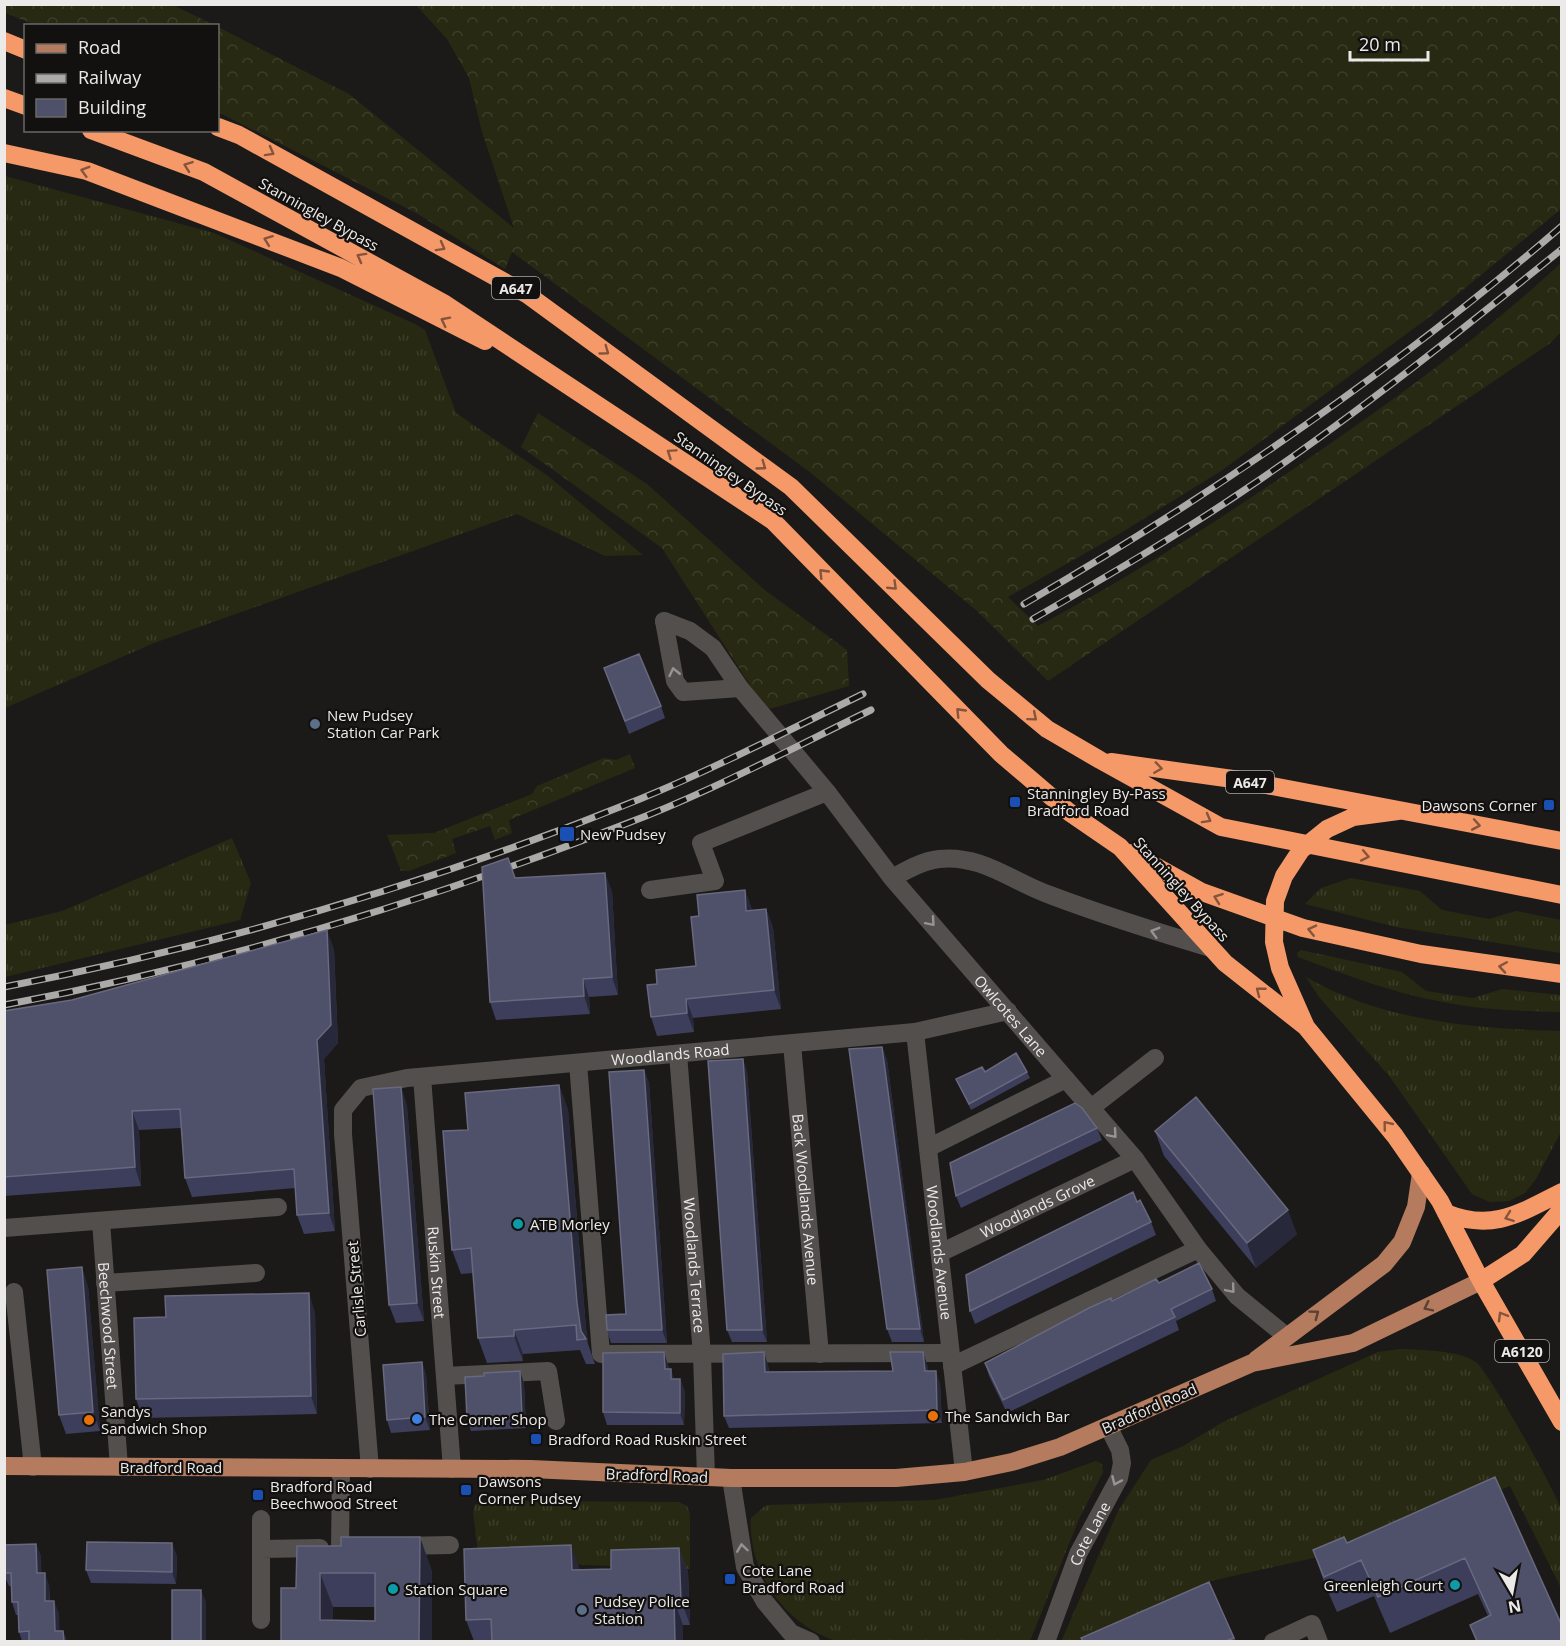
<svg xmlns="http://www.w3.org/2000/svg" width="1566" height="1646" font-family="'Open Sans',sans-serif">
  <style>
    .grass { fill: url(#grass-tufts) }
    .forest { fill: url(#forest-crowns) }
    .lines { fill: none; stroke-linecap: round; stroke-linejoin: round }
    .minor { stroke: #524f4d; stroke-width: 18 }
    .major { stroke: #b47b5e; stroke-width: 18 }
    .highway { stroke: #f69969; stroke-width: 18 }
    .rail-casing { stroke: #acaaa8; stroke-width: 7 }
    .rail { stroke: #13110f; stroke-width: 4.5; stroke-dasharray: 14; stroke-linecap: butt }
    .wall { fill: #3c3e5b; fill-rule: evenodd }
    .shaded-wall { fill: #27283a }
    .building { fill: #4f506a; stroke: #68687e; stroke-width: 1.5; fill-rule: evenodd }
    .oneway { stroke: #84553c }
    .oneway2 { stroke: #979593 }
    .oneway3 { stroke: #5b4133 }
    .service-dot { fill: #5c6f8a; stroke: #13110f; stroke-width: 2 }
    .transit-dot { fill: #1a4fb4; stroke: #13110f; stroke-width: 2 }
    .culture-dot { fill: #0f9aa8; stroke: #13110f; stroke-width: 2 }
    .food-dot { fill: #e8710a; stroke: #13110f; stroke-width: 2 }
    .shop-dot { fill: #3f7fe0; stroke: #13110f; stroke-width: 2 }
    .labels { text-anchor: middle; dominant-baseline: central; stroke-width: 4.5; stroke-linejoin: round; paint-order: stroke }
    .shield { fill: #13110f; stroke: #aba9a8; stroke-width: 1.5 }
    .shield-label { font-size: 14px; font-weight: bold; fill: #eceae9 }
    .street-label { font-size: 15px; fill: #eceae9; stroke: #13110f }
    .poi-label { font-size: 15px; fill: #eceae9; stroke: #13110f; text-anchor: start }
  </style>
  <defs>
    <pattern id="grass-tufts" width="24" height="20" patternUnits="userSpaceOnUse" patternTransform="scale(1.5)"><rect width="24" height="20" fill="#282912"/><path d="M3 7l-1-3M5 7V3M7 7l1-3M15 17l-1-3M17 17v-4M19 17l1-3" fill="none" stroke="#3d3e29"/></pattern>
    <pattern id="forest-crowns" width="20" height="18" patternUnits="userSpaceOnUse" patternTransform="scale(1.5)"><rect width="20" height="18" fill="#282912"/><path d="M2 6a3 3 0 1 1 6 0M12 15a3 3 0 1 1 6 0" fill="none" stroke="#3d3e29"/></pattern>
  </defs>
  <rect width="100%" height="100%" fill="#1c1a18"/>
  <path class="grass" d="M5,176L214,233L415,324L425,330L456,413L548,476L643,555L605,556L517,514L154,643L5,708Z
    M232,838L251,883L240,920L5,977V925L62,911Z
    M1351,878L1420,891L1442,910L1489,919L1516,911L1561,920V953L1396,927L1305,904L1321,888Z
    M1301,950L1402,972L1426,991L1473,998L1502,989L1561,995V1012C1522,1011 1482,1010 1443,1002C1393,993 1346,975 1298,957L1297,953Z
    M1306,977C1381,1021 1476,1029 1561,1031V1132L1536,1179L1525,1193L1509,1201L1490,1202L1472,1194L1390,1077L1319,997Z
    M1400,1349C1421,1350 1459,1350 1476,1362C1488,1371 1557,1493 1561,1510C1566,1528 1561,1568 1561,1588L1510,1486L1340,1552L1206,1582L1104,1641L1061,1642L1118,1511L1151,1460L1183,1446L1223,1422L1378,1352Z
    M1096,1461L1102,1464L1103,1472L1079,1519L1030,1641C983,1642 935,1642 888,1642C872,1642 852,1645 837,1641C785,1625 748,1572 751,1518L766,1505L935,1500L1043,1480Z
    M487,1501L679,1502L687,1506L690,1514V1569L479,1561L473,1512L475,1505Z"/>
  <path class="forest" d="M4,5H173L214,25H36L5,13Z
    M416,5H1561V209L1436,312L1221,471L1119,534L1008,597L1038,626C1136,574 1229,514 1321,450C1404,393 1487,332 1561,263V332L1549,344L1048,681L977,611L811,473L512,252L505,269L418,214L218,112V27L349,94L514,228L482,132L469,78L447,39Z
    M538,413L647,484L766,591L847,650L849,686L766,710L662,548L521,447Z
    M630,754L635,768L509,820L512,833L495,840L490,826L452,839L456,853L409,871H401L387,835L434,833L532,794L537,786L604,758L616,760Z"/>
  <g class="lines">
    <g class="minor">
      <path id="s1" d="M664,621L690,631L713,648L740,688L827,792L892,878L1135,1159L1198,1249L1237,1296L1286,1336"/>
      <path d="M664,621L675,681L683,692L740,688"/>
      <path d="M892,878C907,870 922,861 939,859C981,854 1013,882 1050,895C1103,915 1157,932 1211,948"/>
      <path d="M650,890L715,881L701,843L827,792"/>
      <path id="s2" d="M915,1032L964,1472"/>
      <path id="s3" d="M792,1044L820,1354"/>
      <path id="s4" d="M678,1054L702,1355L706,1477"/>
      <path d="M578,1063L601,1354L950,1353"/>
      <path id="s5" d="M422,1077L452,1469"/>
      <path d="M1091,1108L1155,1058"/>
      <path d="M928,1148L1066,1079"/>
      <path id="s6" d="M101,1221L119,1467"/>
      <path d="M4,1228L278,1207"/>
      <path id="s7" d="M940,1253L1135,1159"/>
      <path d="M105,1283L256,1273"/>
      <path d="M14,1292L33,1467"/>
      <path d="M952,1366L1198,1249"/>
      <path d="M445,1376L548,1371L556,1421"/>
      <path d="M341,1468L340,1547H364"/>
      <path id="s8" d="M370,1469L343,1134V1110L361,1088L407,1078L915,1032L1008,1011"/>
      <path d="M731,1478L745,1567L765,1602L791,1633L811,1642"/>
      <path d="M401,1546L450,1545"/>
      <path d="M261,1549V1519"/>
      <path d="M261,1620V1549L320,1548"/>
      <path id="s9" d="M1046,1642L1078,1554L1119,1478L1122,1463L1120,1450L1108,1426"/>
      <path d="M1273,1642L1312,1624L1319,1642"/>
    </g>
    <path class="major" d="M1256,1360L1384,1264L1402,1242L1416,1207L1421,1173
      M4,1466L531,1469L731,1478H896L964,1472L1012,1462L1060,1447L1252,1363L1353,1343L1481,1281"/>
    <path class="highway" d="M4,41L26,50
      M4,98L26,106
      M218,127L239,135L528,295L791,487L988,680L1047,729L1100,760L1221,827L1562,895
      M91,130L204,172L445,304L773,521L1001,754L1069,812L1120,847L1225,963L1306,1027
      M4,153L87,171L341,268L485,341
      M1111,762L1240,780L1562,841
      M1398,811L1353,817L1327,829L1301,850L1284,876L1275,901L1274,942L1280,968L1306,1027L1395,1136L1440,1201L1481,1281L1562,1422
      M1132,853L1202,892L1303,928L1421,954L1562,974
      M1446,1213C1493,1232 1520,1213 1562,1192
      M1481,1281L1523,1254L1562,1209"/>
    <defs>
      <path id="rail" d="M1024,604C1214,494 1395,370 1562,226
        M1033,619C1104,578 1175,537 1243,491C1353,417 1458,333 1562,249
        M4,987C222,945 435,882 640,799C716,768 789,730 863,694
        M4,1005C224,964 438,898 646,816C723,785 797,746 871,710"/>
    </defs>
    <use href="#rail" class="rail-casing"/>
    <use href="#rail" class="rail"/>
  </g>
  <path class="wall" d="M604,668L661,706L665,718L629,734Z
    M515,878L612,891L618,995L589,997L590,1014L496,1020L490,1002Z
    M745,890L752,910L766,909L773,928L781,1009L693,1018L694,1032L657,1036L651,1017L657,984L696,966L699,916Z
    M334,949L338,1043L324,1059L335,1231L304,1234L297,1215L295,1188L192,1197L185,1178L181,1128L139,1130L141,1186L4,1196V1011L72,1000Z
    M882,1047L887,1060L924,1342H892L887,1329Z
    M644,1070L649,1083L667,1343H611L607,1330L626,1314Z
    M747,1071L767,1342H732L727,1330Z
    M985,1072H1027L1030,1078L971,1110L956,1079Z
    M559,1085L568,1110L586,1328L588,1344L595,1364H586L580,1350L523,1354V1361L487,1363L478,1338L473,1273L461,1274L452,1250L468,1130Z
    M401,1087L407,1106L424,1321L396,1323L389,1305Z
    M1097,1128L1102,1140L961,1208L956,1196Z
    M1155,1131L1297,1234L1256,1268L1164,1156Z
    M1137,1202L1151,1222L1156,1235L975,1324L970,1311Z
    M1159,1283L1212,1289L1216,1301L1176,1321L1179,1330L1007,1413L989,1376L985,1363L1112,1301Z
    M88,1286L100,1431L66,1434L59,1415Z
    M315,1312L317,1414L143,1418L136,1399Z
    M664,1352L668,1365L669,1369L674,1379H680L685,1392L684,1425H607L603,1412Z
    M422,1362L426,1375L430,1430L391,1433L387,1420Z
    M927,1364L928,1371L940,1383L942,1423L729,1428L724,1416L768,1365L769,1372L893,1371Z
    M520,1371L524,1383L526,1428L471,1431L467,1418L484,1376Z
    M1495,1477L1562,1641H1476L1470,1625L1488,1616L1478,1594L1390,1633L1374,1596L1337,1612L1325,1585L1313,1550L1347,1543Z
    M420,1537L432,1572V1641H281L296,1588L341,1546ZM333,1607H375V1621H333Z
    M36,1544L41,1557V1573L49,1585L50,1601L59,1613V1631H63L67,1641H22L19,1632L18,1615H16L12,1602L11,1586H9L4,1575V1545Z
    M679,1548L688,1572L690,1625H683V1641H474L466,1620L580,1570L611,1569Z
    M177,1556L176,1584L91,1583L86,1570Z
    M1209,1582L1236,1641H1083Z"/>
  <path class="shaded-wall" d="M605,873L612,891L618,995L612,977Z
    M745,890L752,909L753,930L746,911Z
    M766,909L773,928L781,1009L774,990Z
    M327,930L334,949L338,1043L324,1059L335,1231L329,1213L317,1040Z
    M583,979L589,997L590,1014L584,996Z
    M686,999L693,1018L694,1032L687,1013Z
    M882,1047L887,1060L924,1342L920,1329Z
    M743,1059L747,1071L767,1342L762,1330Z
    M644,1070L649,1083L667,1343L662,1330Z
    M559,1085L568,1110L586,1328L588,1344L586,1339L581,1331L577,1303Z
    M401,1087L407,1106L424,1321L417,1303Z
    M132,1111L139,1130L141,1186L135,1167Z
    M1288,1210L1297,1234L1256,1268L1247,1243Z
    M82,1267L88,1286L100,1431L93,1412Z
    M309,1293L315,1312L317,1414L311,1396Z
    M514,1330L523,1354V1361L514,1336Z
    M664,1352L668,1365L669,1382L665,1369Z
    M764,1352L768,1365L770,1385L765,1372Z
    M923,1352L927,1364L930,1384L925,1371Z
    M422,1362L426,1375L430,1430L425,1417Z
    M671,1369L675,1382L671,1379Z
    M520,1371L524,1383L526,1428L522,1416Z
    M936,1371L940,1383L942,1423L937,1410Z
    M680,1379L685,1392L684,1425L680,1413Z
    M420,1537L432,1572V1641H419Z
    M172,1543L177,1556L176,1584L172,1572Z
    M36,1544L41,1557L42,1585L37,1573Z
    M571,1545L580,1570H572Z
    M679,1548L688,1572L690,1625L681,1600Z
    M45,1573L49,1585L50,1614L45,1601Z
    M320,1573L333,1607V1641L320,1620Z
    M201,1590L206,1602V1641H201Z
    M674,1600L683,1625V1641H675Z
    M54,1601L59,1613L60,1641L55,1631Z
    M63,1631L67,1641H64Z"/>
  <path class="building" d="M639,654L661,706L625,721L604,668Z
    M508,858L515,878L605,873L612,977L583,979L584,996L490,1002L482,867Z
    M745,890L746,911L766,909L774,990L686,999L687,1013L651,1017L647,985L657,984L656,970L696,966L691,917L699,916L697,895Z
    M327,930L331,1025L317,1040L329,1213L297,1215L294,1169L185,1178L180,1109L132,1111L135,1167L4,1177V1011L72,1000Z
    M882,1047L920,1329H887L849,1049Z
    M1016,1053L1027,1072L969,1104L956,1079L982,1067L985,1072Z
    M743,1059L762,1330H727L708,1061Z
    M644,1070L662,1330H607L606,1315L626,1314L609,1072Z
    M559,1085L577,1303L581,1331L586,1339L577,1340L576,1325L514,1330V1336L478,1338L471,1248L452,1250L443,1131L468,1130L465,1093Z
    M401,1087L417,1303L389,1305L373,1089Z
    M1196,1097L1288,1210L1247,1243L1155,1131Z
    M1075,1103L1082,1108L1097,1128L956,1196L950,1163Z
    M1133,1192L1137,1202L1140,1200L1151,1222L970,1311L966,1275Z
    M1199,1263L1212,1289L1171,1309L1175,1317L1003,1400L985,1363L1089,1308L1111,1298L1112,1301L1156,1279L1159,1283Z
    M82,1267L93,1412L59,1415L47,1270Z
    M309,1293L311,1396L136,1399L134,1318L166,1317L165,1296Z
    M664,1352L665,1369H671V1379H680V1413L603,1412V1353Z
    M764,1352L765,1372L893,1371L890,1352H923L925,1371H936L937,1410L724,1416L723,1354Z
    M422,1362L425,1417L387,1420L383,1365Z
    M520,1371L522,1416L467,1418L465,1377L484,1376V1373Z
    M1495,1477L1562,1626V1641H1477L1470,1625L1491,1615L1465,1558L1378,1597L1361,1560L1324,1577L1313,1550L1344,1537L1347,1543Z
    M341,1537H420L419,1641H281V1588H296L297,1546H341ZM320,1573H375V1621L320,1620Z
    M87,1542L172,1543V1572L86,1570Z
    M36,1544L37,1573H45V1601H54L55,1631H63L64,1641H29V1631L19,1632L18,1602H12L11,1573H4V1545Z
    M571,1545L572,1570L611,1569V1550L679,1548L681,1600H674L675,1641H492L491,1619L466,1620L464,1549Z
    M1209,1582L1234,1638L1226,1641H1083L1081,1638Z
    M172,1590H201V1641H172Z"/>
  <defs><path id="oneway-chevron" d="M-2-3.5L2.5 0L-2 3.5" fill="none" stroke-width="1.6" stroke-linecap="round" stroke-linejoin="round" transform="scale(1.5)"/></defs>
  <g class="oneway">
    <use href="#oneway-chevron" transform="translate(270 152) rotate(29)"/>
    <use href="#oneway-chevron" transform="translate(188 166) rotate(-160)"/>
    <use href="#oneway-chevron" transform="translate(85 171) rotate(-164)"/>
    <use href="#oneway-chevron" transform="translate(268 240) rotate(-159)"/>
    <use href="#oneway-chevron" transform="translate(441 247) rotate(29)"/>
    <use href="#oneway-chevron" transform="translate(361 257) rotate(-151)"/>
    <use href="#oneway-chevron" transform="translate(445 321) rotate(-153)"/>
    <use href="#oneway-chevron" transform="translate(605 351) rotate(36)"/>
    <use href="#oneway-chevron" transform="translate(671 453) rotate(-146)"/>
    <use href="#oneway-chevron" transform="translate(762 466) rotate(36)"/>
    <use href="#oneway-chevron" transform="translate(823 573) rotate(-134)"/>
    <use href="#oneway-chevron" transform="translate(893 586) rotate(44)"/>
    <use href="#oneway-chevron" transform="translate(960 712) rotate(-134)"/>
    <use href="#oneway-chevron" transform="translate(1033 717) rotate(40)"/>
    <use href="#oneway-chevron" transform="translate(1158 768) rotate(8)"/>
    <use href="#oneway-chevron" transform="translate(1207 819) rotate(29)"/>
    <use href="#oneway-chevron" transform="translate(1476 825) rotate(10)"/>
    <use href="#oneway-chevron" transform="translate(1365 856) rotate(11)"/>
    <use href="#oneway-chevron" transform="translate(1218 898) rotate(-160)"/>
    <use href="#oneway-chevron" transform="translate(1312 930) rotate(-167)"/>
    <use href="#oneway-chevron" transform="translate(1503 967) rotate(-171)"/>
    <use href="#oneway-chevron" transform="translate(1260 991) rotate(-142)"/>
    <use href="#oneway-chevron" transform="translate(1387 1125) rotate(-129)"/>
    <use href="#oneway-chevron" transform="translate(1509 1217) rotate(160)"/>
    <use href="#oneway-chevron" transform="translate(1502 1316) rotate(-120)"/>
  </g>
  <g class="oneway2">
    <use href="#oneway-chevron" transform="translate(674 672) rotate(-103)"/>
    <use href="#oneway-chevron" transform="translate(931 922) rotate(49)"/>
    <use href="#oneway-chevron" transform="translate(1155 932) rotate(-164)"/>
    <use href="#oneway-chevron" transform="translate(1113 1134) rotate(49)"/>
    <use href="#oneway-chevron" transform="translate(1231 1289) rotate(50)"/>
    <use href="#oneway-chevron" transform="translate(1116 1481) rotate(114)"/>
    <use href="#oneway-chevron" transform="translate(742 1548) rotate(-98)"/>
  </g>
  <g class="oneway3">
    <use href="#oneway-chevron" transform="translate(1428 1307) rotate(154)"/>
    <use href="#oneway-chevron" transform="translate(1315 1314) rotate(-37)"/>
  </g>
  <g class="service-dot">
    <circle cx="315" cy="724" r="6"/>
    <circle cx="582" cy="1610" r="6"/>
  </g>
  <g class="transit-dot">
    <rect x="1009" y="796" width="12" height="12" rx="3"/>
    <rect x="1543" y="799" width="12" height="12" rx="3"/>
    <rect x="559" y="826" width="16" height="16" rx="3"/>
    <rect x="530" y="1433" width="12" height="12" rx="3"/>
    <rect x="460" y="1484" width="12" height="12" rx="3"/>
    <rect x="252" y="1489" width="12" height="12" rx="3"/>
    <rect x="724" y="1573" width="12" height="12" rx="3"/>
  </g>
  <g class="culture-dot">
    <circle cx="518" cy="1224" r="6"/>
    <circle cx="1455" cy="1585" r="6"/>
    <circle cx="393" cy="1589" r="6"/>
  </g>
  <g class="food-dot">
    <circle cx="933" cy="1416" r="6"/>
    <circle cx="89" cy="1420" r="6"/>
  </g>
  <circle class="shop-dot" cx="417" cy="1419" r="6"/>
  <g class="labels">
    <g class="shield">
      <rect x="492" y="277" width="48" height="22" rx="4.5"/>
      <rect x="1226" y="771" width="48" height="22" rx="4.5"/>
      <rect x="1495" y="1340" width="54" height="22" rx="4.5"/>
    </g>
    <g class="shield-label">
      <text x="516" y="288">A647</text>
      <text x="1250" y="782">A647</text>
      <text x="1522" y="1351">A6120</text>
    </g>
    <g class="street-label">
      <text transform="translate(319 214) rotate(29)">Stanningley Bypass</text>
      <text transform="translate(731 473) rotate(35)">Stanningley Bypass</text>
      <text transform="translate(1182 889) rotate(48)">Stanningley Bypass</text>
      <text stroke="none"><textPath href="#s1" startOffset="530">Owlcotes Lane</textPath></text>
      <text stroke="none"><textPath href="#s8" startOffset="700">Woodlands Road</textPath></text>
      <text stroke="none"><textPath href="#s3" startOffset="156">Back Woodlands Avenue</textPath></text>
      <text stroke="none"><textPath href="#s7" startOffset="108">Woodlands Grove</textPath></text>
      <text stroke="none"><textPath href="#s2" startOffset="222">Woodlands Avenue</textPath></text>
      <text stroke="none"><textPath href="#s4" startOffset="212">Woodlands Terrace</textPath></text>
      <text stroke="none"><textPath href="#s5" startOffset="196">Ruskin Street</textPath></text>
      <text transform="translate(356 1289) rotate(-95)">Carlisle Street</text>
      <text stroke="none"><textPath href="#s6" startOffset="105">Beechwood Street</textPath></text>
      <text transform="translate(1149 1408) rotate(-24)">Bradford Road</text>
      <text x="171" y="1467">Bradford Road</text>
      <text transform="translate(657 1475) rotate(2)">Bradford Road</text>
      <text stroke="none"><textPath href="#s9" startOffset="117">Cote Lane</textPath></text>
    </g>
    <g class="poi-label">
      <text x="327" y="715">New Pudsey<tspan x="327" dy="17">Station Car Park</tspan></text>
      <text x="1027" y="793">Stanningley By-Pass<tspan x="1027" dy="17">Bradford Road</tspan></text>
      <text x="1537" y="805" text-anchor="end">Dawsons Corner</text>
      <text x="580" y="834">New Pudsey</text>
      <text x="530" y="1224">ATB Morley</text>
      <text x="101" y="1411">Sandys<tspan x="101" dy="17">Sandwich Shop</tspan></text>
      <text x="945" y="1416">The Sandwich Bar</text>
      <text x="429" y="1419">The Corner Shop</text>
      <text x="548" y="1439">Bradford Road Ruskin Street</text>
      <text x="478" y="1481">Dawsons<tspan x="478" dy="17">Corner Pudsey</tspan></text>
      <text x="270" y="1486">Bradford Road<tspan x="270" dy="17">Beechwood Street</tspan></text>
      <text x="742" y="1570">Cote Lane<tspan x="742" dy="17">Bradford Road</tspan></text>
      <text x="1443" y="1585" text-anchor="end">Greenleigh Court</text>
      <text x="405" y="1589">Station Square</text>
      <text x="594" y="1601">Pudsey Police<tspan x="594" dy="17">Station</tspan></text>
    </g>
  </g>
  <rect width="1566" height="1646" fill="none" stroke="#eceae9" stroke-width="12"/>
  <rect x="24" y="24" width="195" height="108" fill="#13110f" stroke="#6a6866" stroke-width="1.5"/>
  <rect x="36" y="44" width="30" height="9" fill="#b47b5e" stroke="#6a6866" stroke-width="1.5"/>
  <text x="78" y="54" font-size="18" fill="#eceae9">Road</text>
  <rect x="36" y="74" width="30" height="9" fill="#acaaa8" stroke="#6a6866" stroke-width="1.5"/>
  <text x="78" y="84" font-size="18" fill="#eceae9">Railway</text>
  <rect x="36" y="99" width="30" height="18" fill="#4f506a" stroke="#6a6866" stroke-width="1.5"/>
  <text x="78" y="114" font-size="18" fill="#eceae9">Building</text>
  <g transform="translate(1512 1592) rotate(170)" stroke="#13110f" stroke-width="4.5" paint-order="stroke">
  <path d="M0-4.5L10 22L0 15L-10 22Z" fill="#eceae9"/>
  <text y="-9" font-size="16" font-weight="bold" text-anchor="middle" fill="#eceae9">N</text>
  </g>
  <path d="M1350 51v9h78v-9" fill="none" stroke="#eceae9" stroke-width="3"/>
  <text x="1359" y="51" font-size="18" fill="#eceae9" stroke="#13110f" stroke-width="4.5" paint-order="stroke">20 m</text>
</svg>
